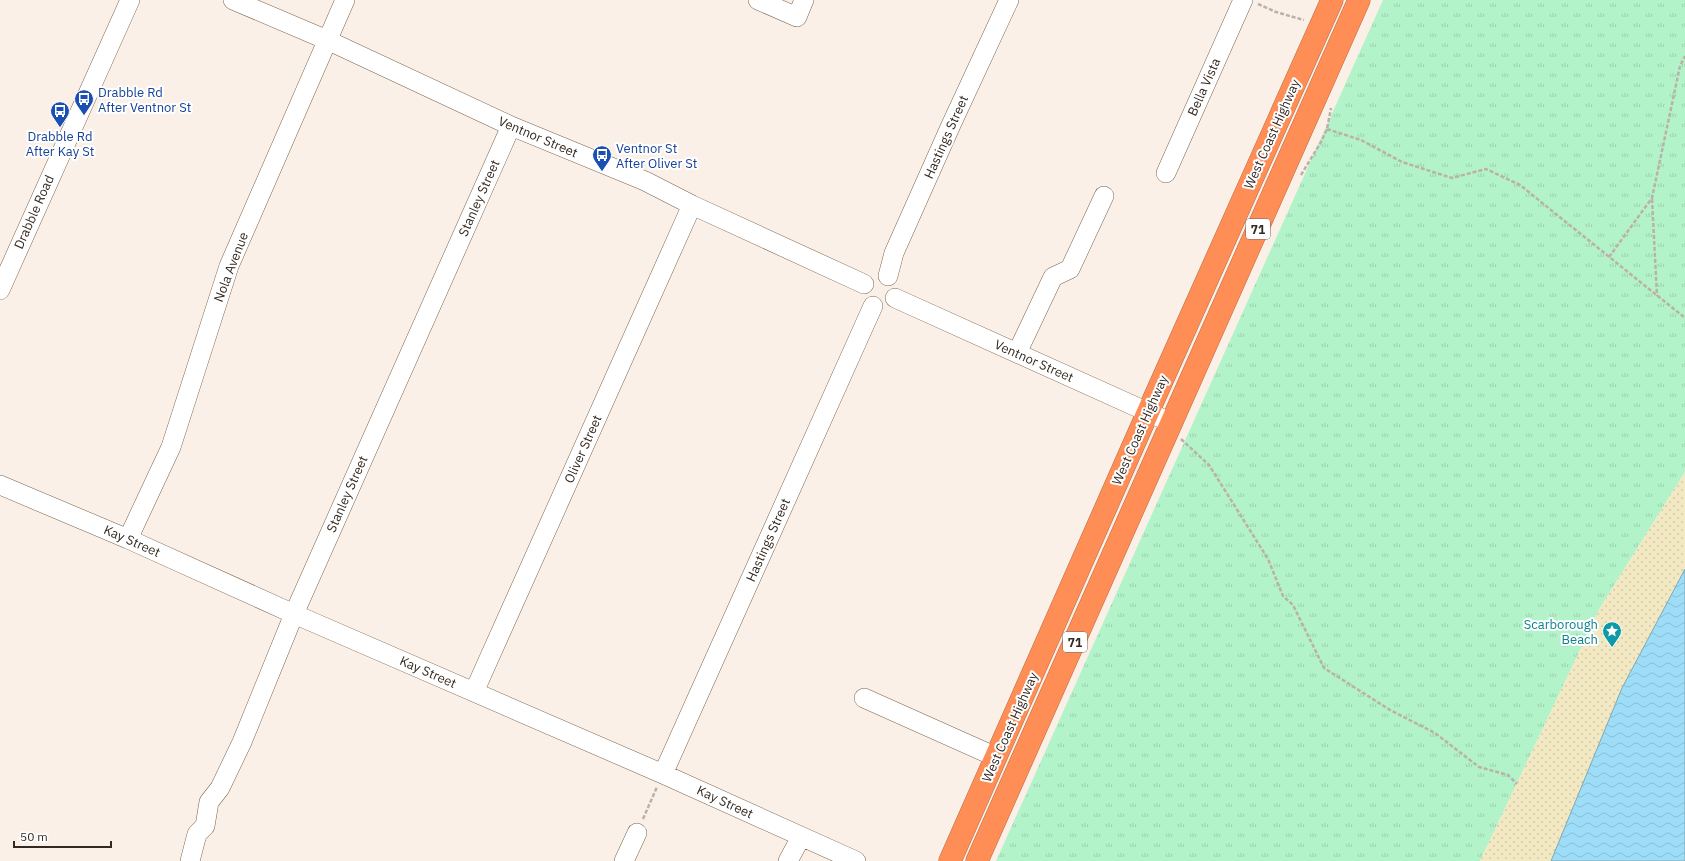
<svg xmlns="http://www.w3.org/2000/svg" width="1685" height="861" font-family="'IBM Plex Sans',sans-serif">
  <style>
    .grass { fill: url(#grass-tufts) }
    .sand { fill: url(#sand-dots) }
    .water { fill: url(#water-waves); stroke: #7da7b7 }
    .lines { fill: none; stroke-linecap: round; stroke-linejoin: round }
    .minor-casing { stroke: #7c6550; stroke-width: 20 }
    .highway-casing { stroke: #b86b43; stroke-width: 23 }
    .path { stroke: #bbb1a8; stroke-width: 2.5; stroke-dasharray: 4 2; stroke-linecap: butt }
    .minor { stroke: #fff; stroke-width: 19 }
    .highway { stroke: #ff8e56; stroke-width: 22 }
    .labels { text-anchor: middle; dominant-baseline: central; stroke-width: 4; stroke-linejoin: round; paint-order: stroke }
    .shield { fill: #fff; stroke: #706964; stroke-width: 1 }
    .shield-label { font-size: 12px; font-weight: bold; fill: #332921 }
    .street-label { font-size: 13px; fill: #332921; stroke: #fff }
    .transit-label { font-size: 13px; fill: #164399; stroke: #fff; text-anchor: start }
    .culture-label { font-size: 13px; fill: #0d838f; stroke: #fff; text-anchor: end }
  </style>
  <defs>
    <pattern id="grass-tufts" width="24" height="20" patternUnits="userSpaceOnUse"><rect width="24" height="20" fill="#b3f3ca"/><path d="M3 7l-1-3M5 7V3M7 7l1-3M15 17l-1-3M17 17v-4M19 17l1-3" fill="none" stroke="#9ad0ad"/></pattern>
    <pattern id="sand-dots" width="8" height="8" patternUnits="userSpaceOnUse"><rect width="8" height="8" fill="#f2e9c3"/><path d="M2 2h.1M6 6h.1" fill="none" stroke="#d0c8a7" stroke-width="1.8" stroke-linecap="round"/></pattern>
    <pattern id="water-waves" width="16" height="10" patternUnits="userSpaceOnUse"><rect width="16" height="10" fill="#9dddf7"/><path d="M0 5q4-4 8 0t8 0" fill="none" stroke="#88bed3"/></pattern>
  </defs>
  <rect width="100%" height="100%" fill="#fbf0e7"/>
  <path class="grass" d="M1383,0H1685V472L1600,608L1480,861H996Z"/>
  <path class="sand" d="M1685,472V569L1622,688L1551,861H1480L1600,608Z"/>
  <path class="water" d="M1685,569V861H1551L1622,688Z"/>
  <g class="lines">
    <defs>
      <path id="minor" d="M233,0L327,40L511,126L645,181L692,205L864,284
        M758,0L797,17L804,0
        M1166,173L1243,0
        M888,276L894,253L951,125L1009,0
        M0,290L130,0
        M895,298L1172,423
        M1017,353L1053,277L1070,269L1104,196
        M0,485L128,539L294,614L663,774L856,861
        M128,539L171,447L229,266L345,0
        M474,692L692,205
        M864,698L996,757
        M663,774L873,306
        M190,861L197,834L205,826L209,802L220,788L242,742L294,614L511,126
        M624,861L637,833
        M788,861L801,837"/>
      <path id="highway" d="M950,861L1148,412L1332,0
        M977,861L1359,0"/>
    </defs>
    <use href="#minor" class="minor-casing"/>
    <use href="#highway" class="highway-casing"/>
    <path class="path" d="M1258,4L1276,12L1304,20
      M1327,129L1361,140L1402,162L1452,178L1486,169L1520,185L1685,318
      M1301,175L1321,142L1327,129L1331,108
      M1652,199L1657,296
      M1609,257L1652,198L1680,66L1685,56
      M1181,439L1209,465L1268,559L1283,596L1293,605L1324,668L1390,710L1435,733L1479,767L1508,775L1517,784
      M643,819L657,787"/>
    <use href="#minor" class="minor"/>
    <use href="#highway" class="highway"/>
  </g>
  <defs>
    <symbol id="bus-pin" viewBox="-11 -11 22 30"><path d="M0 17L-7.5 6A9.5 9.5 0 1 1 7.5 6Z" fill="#1a4fb4" stroke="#fff"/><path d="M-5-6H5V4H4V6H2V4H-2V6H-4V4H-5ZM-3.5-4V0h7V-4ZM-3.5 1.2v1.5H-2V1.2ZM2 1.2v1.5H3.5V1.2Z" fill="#fff"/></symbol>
    <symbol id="sight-pin" viewBox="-11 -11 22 30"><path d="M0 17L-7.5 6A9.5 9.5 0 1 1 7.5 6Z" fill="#0f9aa8" stroke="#fff"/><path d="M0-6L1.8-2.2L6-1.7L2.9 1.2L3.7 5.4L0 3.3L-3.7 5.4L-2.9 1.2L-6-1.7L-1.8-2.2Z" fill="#fff"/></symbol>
  </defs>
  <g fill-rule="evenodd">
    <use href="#bus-pin" x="73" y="88" width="22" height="30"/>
    <use href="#bus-pin" x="49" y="100" width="22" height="30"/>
    <use href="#bus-pin" x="591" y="144" width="22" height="30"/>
    <use href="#sight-pin" x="1601" y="620" width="22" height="30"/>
  </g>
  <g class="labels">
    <g class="shield">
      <rect x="1246" y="219" width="24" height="20" rx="3"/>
      <rect x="1063" y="632" width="24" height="20" rx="3"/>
    </g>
    <g class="shield-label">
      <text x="1258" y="229">71</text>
      <text x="1075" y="642">71</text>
    </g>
    <g class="street-label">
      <text transform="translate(1204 87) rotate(-66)">Bella Vista</text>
      <text transform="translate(1272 134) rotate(-66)">West Coast Highway</text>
      <text transform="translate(538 137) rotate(23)">Ventnor Street</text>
      <text transform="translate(946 137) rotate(-66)">Hastings Street</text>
      <text transform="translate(479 198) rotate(-66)">Stanley Street</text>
      <text transform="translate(34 212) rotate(-66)">Drabble Road</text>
      <text transform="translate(231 267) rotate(-69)">Nola Avenue</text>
      <text transform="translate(1034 361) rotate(24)">Ventnor Street</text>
      <text transform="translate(1140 430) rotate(-66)">West Coast Highway</text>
      <text transform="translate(583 449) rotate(-66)">Oliver Street</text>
      <text transform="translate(347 494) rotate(-66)">Stanley Street</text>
      <text transform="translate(768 540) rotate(-66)">Hastings Street</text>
      <text transform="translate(132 541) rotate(24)">Kay Street</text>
      <text transform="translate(428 672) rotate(24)">Kay Street</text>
      <text transform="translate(1010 727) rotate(-66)">West Coast Highway</text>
      <text transform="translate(725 802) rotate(25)">Kay Street</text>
    </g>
    <g class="transit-label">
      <text x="98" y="92">Drabble Rd<tspan x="98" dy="15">After Ventnor St</tspan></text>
      <text x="60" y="136" text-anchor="middle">Drabble Rd<tspan x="60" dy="15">After Kay St</tspan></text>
      <text x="616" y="148">Ventnor St<tspan x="616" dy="15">After Oliver St</tspan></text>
    </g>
    <g class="culture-label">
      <text x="1598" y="624">Scarborough<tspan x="1598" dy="15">Beach</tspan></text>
    </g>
  </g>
  <path d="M14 841v6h97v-6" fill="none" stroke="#332921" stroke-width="2"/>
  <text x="20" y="841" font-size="12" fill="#332921" stroke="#ffffff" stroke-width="3" paint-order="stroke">50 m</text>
</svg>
